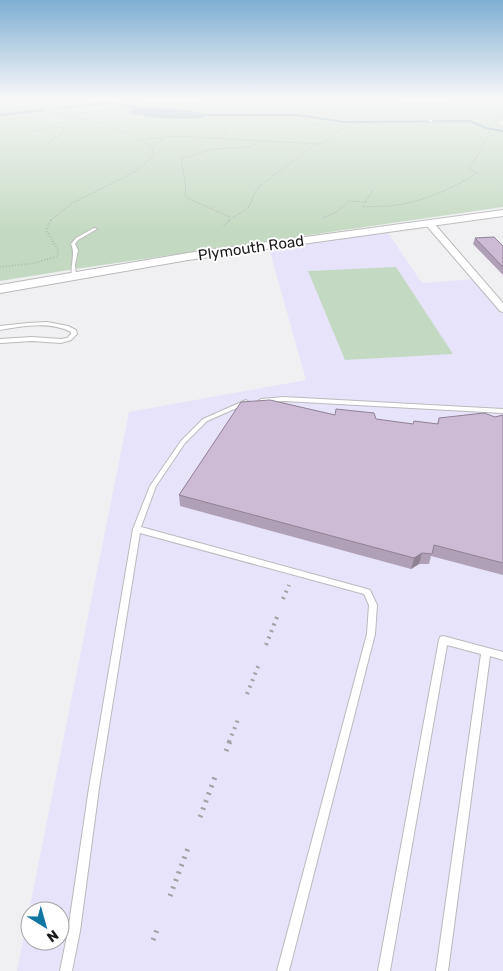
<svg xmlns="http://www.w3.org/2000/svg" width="503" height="971" font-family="Rubik,sans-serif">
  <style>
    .education { fill: #e7e3fa; fill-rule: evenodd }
    .green { fill: #c3d9c1 }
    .water { fill: #83a6b4 }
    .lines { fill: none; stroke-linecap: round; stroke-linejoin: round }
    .stream { stroke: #83a6b4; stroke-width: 2 }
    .lane-casing { stroke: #bababc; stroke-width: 2 }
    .street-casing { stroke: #bababc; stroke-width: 2 }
    .secondary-casing { stroke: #bababc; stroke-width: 2 }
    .path-far3 { stroke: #a2a2a4; stroke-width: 1; stroke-dasharray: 0.5 1; stroke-linecap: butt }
    .path-far2 { stroke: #a2a2a4; stroke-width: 2; stroke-dasharray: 0.5 2.5; stroke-linecap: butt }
    .path-far1 { stroke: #a2a2a4; stroke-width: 4; stroke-dasharray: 2 5; stroke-linecap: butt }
    .path { stroke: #a2a2a4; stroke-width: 5; stroke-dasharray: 2 6; stroke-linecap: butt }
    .lane { fill: #fff; fill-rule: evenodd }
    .street { fill: #fff; fill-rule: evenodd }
    .secondary { fill: #fff; fill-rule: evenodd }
    .wall { fill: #b0a0b7 }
    .shaded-wall { fill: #908295 }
    .building { fill: #cdbad5; stroke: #908295 }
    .labels { text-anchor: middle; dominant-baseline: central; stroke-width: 4; stroke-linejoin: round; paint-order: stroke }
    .far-street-label { font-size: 15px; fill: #1a1a1b; stroke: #fff }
  </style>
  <rect width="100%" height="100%" fill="#f0f0f2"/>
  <path class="education" d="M386,230L422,283L477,279L503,309V971H17L129,412L306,380L268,245ZM30,911H60V941H30Z"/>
  <path class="green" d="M0,98H503V121H498L503,126V207L75,269L0,281Z
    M396,267L453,354L345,360L308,271Z"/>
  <path class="water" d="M136,107L186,110L205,114V117C190,121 146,118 130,113L132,109Z"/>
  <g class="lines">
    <path class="stream" d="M59,108L108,103L138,108
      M0,115L44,110
      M199,115H297L344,122L470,121L486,128L503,131"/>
    <defs>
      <path id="lane" d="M430,119L432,120V122L429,121Z
        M94,228L97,229L78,240L75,244L78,250L75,265L76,275L72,276C70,264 76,254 71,244L76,238Z
        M47,322L68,326L76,330L77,334L71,340L61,343L32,341L0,343V339L32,337L61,339L67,338L71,334V332C49,321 24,326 0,330V326L28,323Z
        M284,397L503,409V413L284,401L261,403L258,401L261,399Z
        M246,400L249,402L248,403L207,421L185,443L156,486L141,527L367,589L370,590L377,605L375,634L289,971H277L367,634L369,605L364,594L140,533L99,788L80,931L72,971H60L68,931L89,788L133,529L150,486L181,441L203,419Z
        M443,636L503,652V660L490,656L448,971H436L481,654L447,645L390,971H378L439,640L440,637Z"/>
      <path id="street" d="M426,221H432L503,303V312L500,311L426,225Z"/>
      <path id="secondary" d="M503,210V216L188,260L0,293V285L188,253Z"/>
    </defs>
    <use href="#lane" class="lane-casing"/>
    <use href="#street" class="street-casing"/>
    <use href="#secondary" class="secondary-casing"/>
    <path class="path-far3" d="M0,102L20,98
      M397,103L437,104
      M279,107L299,120L311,124L347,125
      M48,110L55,104V101L50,98
      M434,112L430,108L446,102
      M0,113L45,109L48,110V113C66,119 85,117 102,123C120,128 136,137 152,147L153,156L138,170L71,204L50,221
      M55,114L107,111L146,104H202
      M34,131L53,126L64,128L62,135L52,139L46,147
      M219,138L227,135L226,130
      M142,139L163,138
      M152,147L165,137L172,136L319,144C335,139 337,127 357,124L358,119L375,117L393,110L413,109L426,104
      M373,190L362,207C374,206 386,207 397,205C424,201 454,188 477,173L467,168C478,160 480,146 490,136L488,132L489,126L496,122V118L503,116
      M230,217L185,197C187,182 183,174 181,159L213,149L250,147L257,142
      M323,218L335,213L349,201L366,202
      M228,221L248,208L256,191L261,185L314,145"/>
    <path class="path-far2" d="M224,225L230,220
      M0,267L35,263L58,256V250L46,230L51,220"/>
    <path class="path-far1" d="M283,599L289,585
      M266,645L277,617
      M247,694L259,664
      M229,742L239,717"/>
    <path class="path" d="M226,751L230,741
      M200,817L215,777
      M170,896L188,848
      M153,940L157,930"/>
    <use href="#lane" class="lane"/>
    <use href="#street" class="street"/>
    <use href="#secondary" class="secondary"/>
  </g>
  <path class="wall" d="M475,238L503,246V275L473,244Z
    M335,415L413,424H437L439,418L495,417L503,415V575L431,556L429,564H419L411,569L180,506L179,495Z"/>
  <path class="shaded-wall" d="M422,553L419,564L411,569L414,558Z"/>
  <path class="building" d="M494,237L503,246V267L475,238Z
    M270,400L335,415L336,409L374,413L376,419L413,424L414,421L438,424L439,418L484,413L495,417L503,415V563L434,545L432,554L422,553L414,558L179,495L241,402Z"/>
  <linearGradient id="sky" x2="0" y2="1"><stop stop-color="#7faed3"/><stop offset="0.42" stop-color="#f8f8f9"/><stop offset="1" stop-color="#f8f8f9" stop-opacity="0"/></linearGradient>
  <rect width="503" height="234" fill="url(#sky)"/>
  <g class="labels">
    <g class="far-street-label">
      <text transform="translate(251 248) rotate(-8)">Plymouth Road</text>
    </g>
  </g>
  <g transform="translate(45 926) rotate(143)"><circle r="24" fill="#ffffff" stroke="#a3a3a4"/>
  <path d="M0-4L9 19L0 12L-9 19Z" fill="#1076a2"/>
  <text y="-8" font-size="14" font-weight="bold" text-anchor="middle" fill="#1a1a1b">N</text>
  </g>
</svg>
